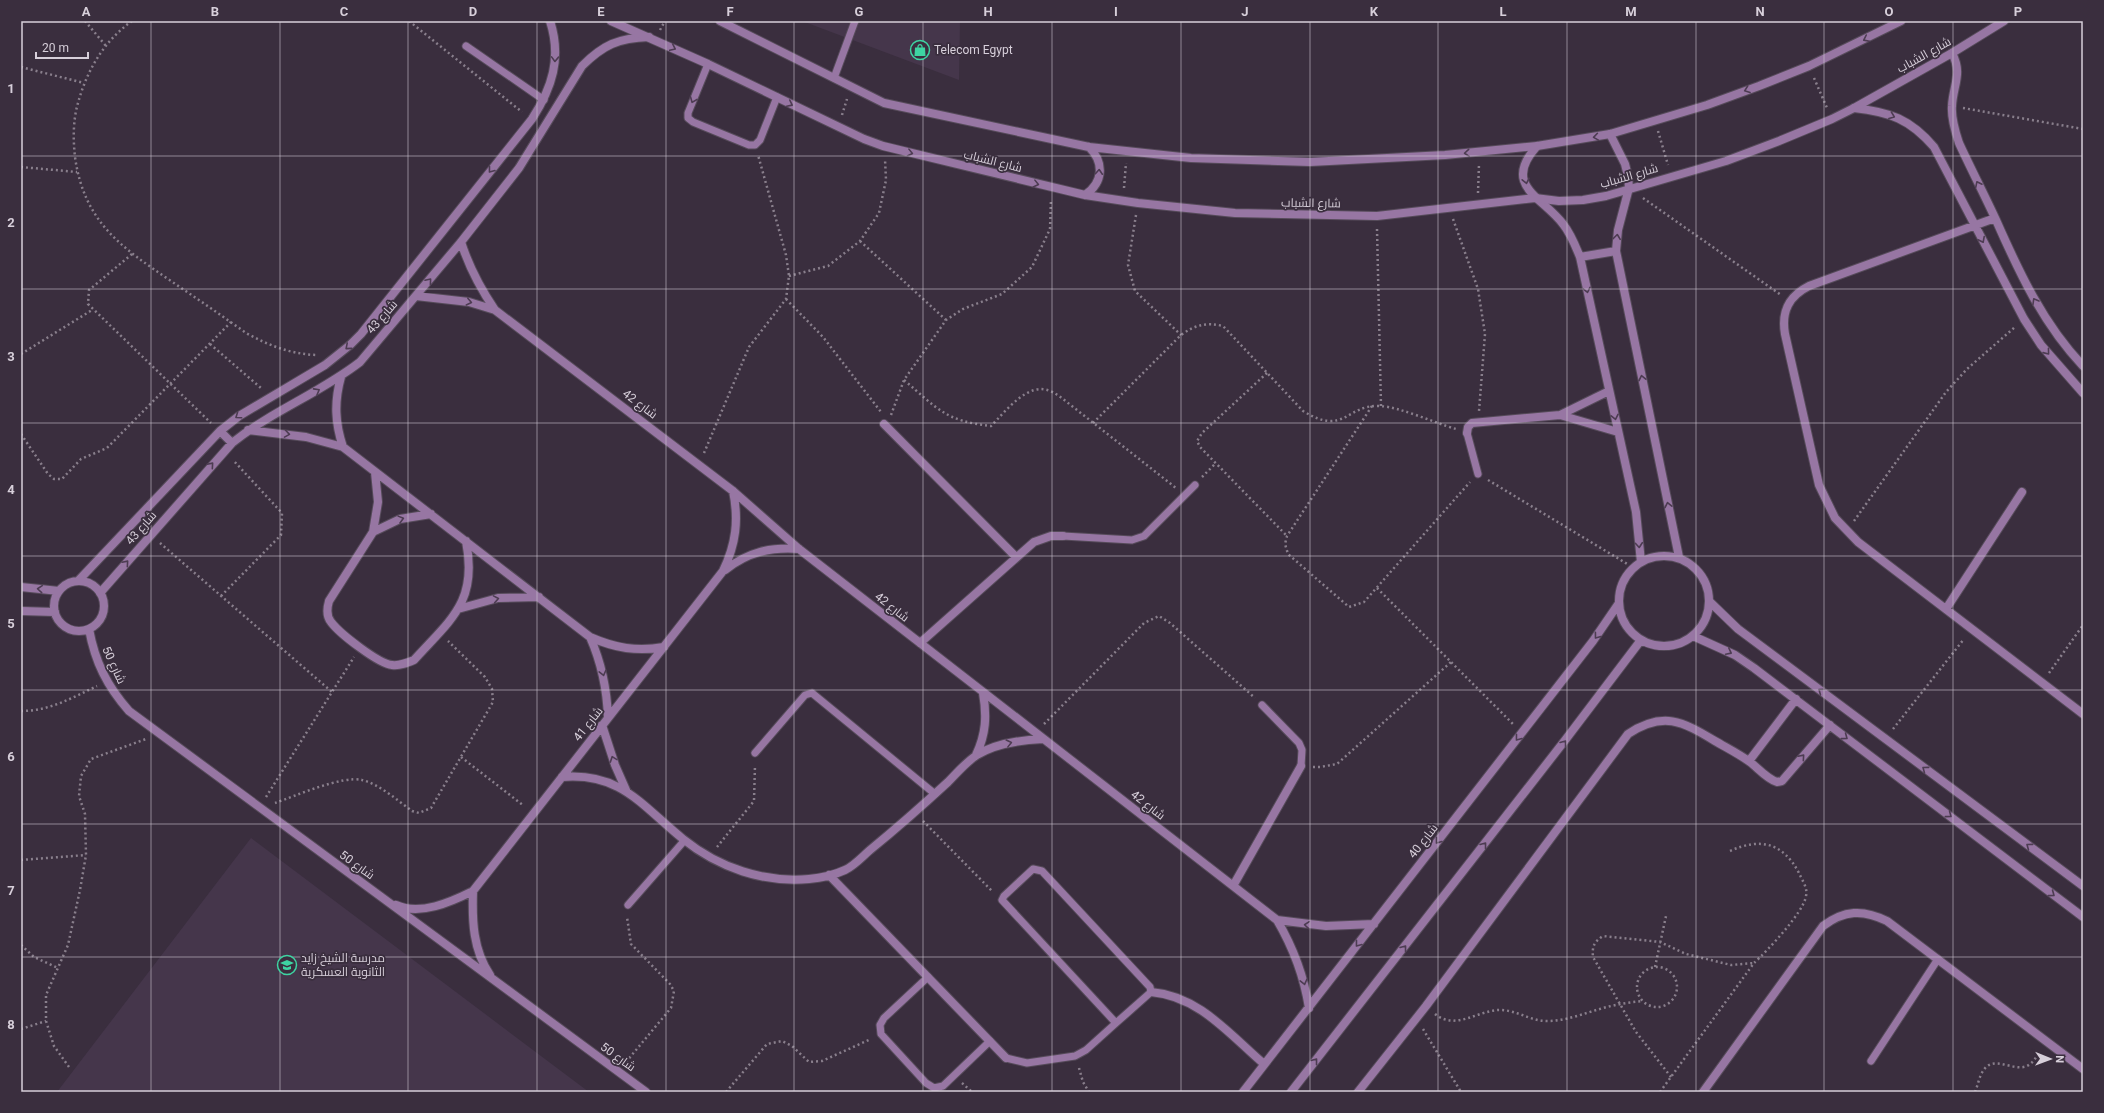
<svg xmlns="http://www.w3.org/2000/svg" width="2104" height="1113" font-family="Roboto,Cairo,sans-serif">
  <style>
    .built { fill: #45364b }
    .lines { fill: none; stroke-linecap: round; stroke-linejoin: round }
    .service-casing { stroke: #564b5a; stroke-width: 9 }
    .minor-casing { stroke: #564b5a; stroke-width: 10 }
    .tertiary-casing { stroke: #564b5a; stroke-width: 10 }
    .path { stroke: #897f8c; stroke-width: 2.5; stroke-dasharray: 2 3; stroke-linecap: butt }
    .service { stroke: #9776a3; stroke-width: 7 }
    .minor { stroke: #9776a3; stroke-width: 8 }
    .tertiary { stroke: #9776a3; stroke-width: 8 }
    .oneway { stroke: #4d3c52 }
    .grid { fill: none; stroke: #d7cfda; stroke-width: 1; stroke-opacity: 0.55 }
    .labels { text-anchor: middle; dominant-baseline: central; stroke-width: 3.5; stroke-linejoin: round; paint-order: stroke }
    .poi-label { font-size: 12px; fill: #d7cfda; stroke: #3a2e3e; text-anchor: start }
    .street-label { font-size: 12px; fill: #d7cfda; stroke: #3a2e3e }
    .neatline { fill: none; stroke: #d7cfda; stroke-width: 1.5 }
    .grid-label { font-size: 13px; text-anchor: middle; font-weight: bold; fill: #d7cfda }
  </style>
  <rect width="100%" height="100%" fill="#3a2e3e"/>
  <path class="built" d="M802,21H960L959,80Z
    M251,838L589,1092H57Z"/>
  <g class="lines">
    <defs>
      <path id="service" d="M466,46L544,100
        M708,64L688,113V118L693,122L749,145H755L760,140L777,97
        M834,78L855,21
        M1467,433L1478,474
        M1063,536L1132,540L1144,536L1195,485
        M1262,705L1299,743L1302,750L1301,766
        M755,753L805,695L812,693L935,794
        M1033,869L1042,871L1150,987L1151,992L1116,1023L1002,900L1004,896Z
        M628,905L684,841
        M928,977L884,1018L880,1025L881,1034L926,1083L934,1088L943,1086L990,1041
        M1006,1058L1027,1063L1075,1056L1086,1050L1116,1023
        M1871,1061L1938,959"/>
      <path id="minor" d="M1952,53C1963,74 1953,85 1952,106C1951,118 1955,131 1959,143C1971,169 1984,194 1996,220C2019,272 2043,324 2083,366
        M1854,108C1890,112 1910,119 1934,147L2024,319L2041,345L2083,393
        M1610,134L1625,164L1628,176L1629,188L1618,230L1616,251L1679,557
        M1537,146C1501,186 1543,197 1563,224C1571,234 1575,245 1580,257L1636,512L1641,562
        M1995,218L1809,286C1789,296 1781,311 1785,334L1819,485L1835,518L1858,542L2083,714
        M461,242C469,267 480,288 495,310L733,491L799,549L1277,920C1294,949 1304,976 1309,1008
        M1580,257L1616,251
        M416,296L469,302L495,310
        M341,377C334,402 335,423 343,447
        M1560,415L1609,391
        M884,424L1016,557
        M248,430L306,437L343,447L590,637C615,648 637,652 664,647
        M220,431L232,443
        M1467,433L1468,427L1472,423L1560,415L1618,432
        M375,472L378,502L373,532L329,601C327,608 326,616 331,622C340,634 379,664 392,665C400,666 407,663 414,660C451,619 478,602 466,541
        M373,532L400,519L431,514
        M1619 601a45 45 0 1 1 90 0a45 45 0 1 1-90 0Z
        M725,570C748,552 770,547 799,549
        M54 606a25 25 0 1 1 50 0a25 25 0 1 1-50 0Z
        M78,581L220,431L239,416L325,365L350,345L361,334L532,119C552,88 562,58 550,21
        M21,587L59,591
        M100,593L232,443C272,411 320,393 360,362L461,242L519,168L582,66C603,45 618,38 649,37
        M1710,602L1738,629L2083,886
        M458,609L498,598L539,597
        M1946,609L2022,492
        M21,611L55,612
        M89,629C95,662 107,686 129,711L646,1092
        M1693,636L1735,655L1754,668L2083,917
        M590,637C602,664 607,689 608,718
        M920,643L1034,542L1051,536H1063
        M602,725L615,765L626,790
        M976,755C986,734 987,716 983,693
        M1749,761L1796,699
        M562,777C621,772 642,806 683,839C719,868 764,883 809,879C821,878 834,875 845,870C854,866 863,856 870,850C897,828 923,805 948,782C957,773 966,762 977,755C996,743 1021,740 1043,739
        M829,875L1006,1058
        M1233,886L1301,766
        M473,891C472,921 473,950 490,975
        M396,905C420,916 451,902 473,891L723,571C736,544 739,520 733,491
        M1277,920L1326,926L1374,924
        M1151,992C1199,996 1229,1034 1264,1064
        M1243,1092L1593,641L1619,603
        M1291,1092L1566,739L1641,640
        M1358,1092L1426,1006L1628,734C1663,711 1682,721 1715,741C1727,748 1739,754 1750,762C1758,768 1767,779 1777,782L1782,781L1830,725
        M1703,1092L1823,926C1844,910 1863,909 1887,921L2083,1069"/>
      <path id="tertiary" d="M611,21L708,64L864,139L883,146L1085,195L1138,203L1235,213L1377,216L1535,198L1559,201L1583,200L1606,196L1726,161L1779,141L1832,119L1854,108L1952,53L2004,21
        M720,21L884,103L1089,147L1191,158L1310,162L1445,155L1537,146L1610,134L1707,105L1759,86L1809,66L1901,21
        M1085,195C1104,182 1104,162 1089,147"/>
    </defs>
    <use href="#service" class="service-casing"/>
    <use href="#minor" class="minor-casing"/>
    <use href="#tertiary" class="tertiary-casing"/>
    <path class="path" d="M85,21L106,46
      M132,21C104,41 87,70 78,103C73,120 73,139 75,157C84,222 121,247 171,281C196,298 221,315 246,333C268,345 290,354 316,355
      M409,21L522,112
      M660,30L665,21
      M21,67L84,83
      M1814,78L1827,108
      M1963,108L2083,129
      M842,115L847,99
      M1658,131L1668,165
      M21,167L77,172
      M1124,188L1126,163
      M1478,193L1479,164
      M1643,198L1781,295
      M1136,215L1128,265L1135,291L1181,335
      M1453,219L1478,289L1485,334L1479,411
      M1377,229L1381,406
      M860,241L946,320
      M132,254L89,290L88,304L211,423
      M789,276L828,266L860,241L879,213L886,180L885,159
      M786,299L823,337L881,412
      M210,344L261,388
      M21,354L92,310
      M1267,373L1202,433L1197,441L1200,447L1287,536
      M904,380C938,409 945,421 991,426C1005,412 1028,381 1050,391C1055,393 1059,396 1063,399L1176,488
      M1372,406L1287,536L1285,544L1288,554L1349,607L1364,602L1470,482
      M891,415L904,380L946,320L963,309L1002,294L1032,267L1050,229L1051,199
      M1093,423L1181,335C1195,325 1206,322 1223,326L1303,411C1345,437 1346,404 1380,406C1400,407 1435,423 1456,429
      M21,434L48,474L54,479H62L81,459L107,448L231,322
      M704,453L749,347L786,299L789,276L786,255L758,155
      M1202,477L1216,463
      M1488,480L1629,565
      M1854,521L1946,392L1967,369L2015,327
      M160,543L332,692
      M1377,588L1514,725
      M221,596L281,535L282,513L233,460
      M2049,673L2083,625
      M21,711C49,711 72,698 97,686
      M1044,724L1144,623L1159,616L1170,623L1255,698
      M1893,729L1964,639
      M461,757L524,806
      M1313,767H1320L1337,764L1451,662
      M266,797L354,657
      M275,803C295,796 343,775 362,780C379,784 397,800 412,811L419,813L431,808L493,702L492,689L485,677L448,641
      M923,821L993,892
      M717,847L754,801L755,765
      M21,860L86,855
      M21,945L34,957L58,968
      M1655,967L1666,916
      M1637 987a20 20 0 1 1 40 0a20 20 0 1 1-40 0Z
      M1435,1014C1456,1031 1478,1010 1500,1010C1517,1010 1530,1021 1547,1021C1568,1021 1587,1012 1607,1007C1619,1004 1631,1002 1643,1001
      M21,1029L46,1021
      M1423,1029L1461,1092
      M626,1062L671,1008L674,991L670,984L631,944L627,917
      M69,1067L54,1046L46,1021V995L68,945L80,890L86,855L85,814L79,796L81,776L91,759L146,739
      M1079,1068L1083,1082L1089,1092
      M1671,1077L1636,1032L1593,957C1592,946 1594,942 1603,936L1660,942L1686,954L1731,965L1754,963
      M962,1083L972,1092
      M726,1092L767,1044L782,1041L792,1046L809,1062L822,1061L871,1039
      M1660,1092L1754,963C1767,951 1804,912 1806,896C1808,888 1802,880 1799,873C1783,843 1761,837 1730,851
      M1975,1092C1978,1085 1979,1077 1983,1071C1993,1054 2013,1072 2027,1066C2033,1063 2036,1057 2040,1052"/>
    <use href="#service" class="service"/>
    <use href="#minor" class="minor"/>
    <use href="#tertiary" class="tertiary"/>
  </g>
  <defs><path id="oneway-chevron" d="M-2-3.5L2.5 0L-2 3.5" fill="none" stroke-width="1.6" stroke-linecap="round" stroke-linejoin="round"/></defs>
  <g class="oneway">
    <use href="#oneway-chevron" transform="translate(1866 39) rotate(154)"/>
    <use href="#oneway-chevron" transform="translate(673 48) rotate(25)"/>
    <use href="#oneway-chevron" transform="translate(555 59) rotate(92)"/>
    <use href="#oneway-chevron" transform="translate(1747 90) rotate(160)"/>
    <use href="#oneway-chevron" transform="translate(693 100) rotate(112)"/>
    <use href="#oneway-chevron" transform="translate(790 104) rotate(26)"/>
    <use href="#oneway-chevron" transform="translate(1892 116) rotate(21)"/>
    <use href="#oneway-chevron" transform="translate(1596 137) rotate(171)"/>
    <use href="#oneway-chevron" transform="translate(910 153) rotate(14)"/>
    <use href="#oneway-chevron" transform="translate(1467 153) rotate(175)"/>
    <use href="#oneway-chevron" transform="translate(491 170) rotate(128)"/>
    <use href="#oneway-chevron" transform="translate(1099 172) rotate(-86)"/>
    <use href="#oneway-chevron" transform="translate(1526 181) rotate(78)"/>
    <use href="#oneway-chevron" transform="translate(1036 184) rotate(14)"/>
    <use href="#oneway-chevron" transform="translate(1978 184) rotate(-116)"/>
    <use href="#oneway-chevron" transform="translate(1617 237) rotate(-83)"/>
    <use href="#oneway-chevron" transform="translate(1982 240) rotate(63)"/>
    <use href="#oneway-chevron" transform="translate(429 281) rotate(-50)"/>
    <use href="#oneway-chevron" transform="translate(1587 290) rotate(78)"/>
    <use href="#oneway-chevron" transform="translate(2035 301) rotate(-120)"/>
    <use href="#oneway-chevron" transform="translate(469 302) rotate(13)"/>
    <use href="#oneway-chevron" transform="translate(348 347) rotate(139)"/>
    <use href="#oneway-chevron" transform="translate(2047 352) rotate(51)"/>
    <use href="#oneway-chevron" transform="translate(1642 378) rotate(-102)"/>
    <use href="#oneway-chevron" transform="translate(317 391) rotate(-29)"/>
    <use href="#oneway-chevron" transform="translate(238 416) rotate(145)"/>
    <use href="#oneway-chevron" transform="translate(1615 417) rotate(78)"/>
    <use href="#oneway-chevron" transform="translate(287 434) rotate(9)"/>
    <use href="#oneway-chevron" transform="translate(211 465) rotate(-49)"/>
    <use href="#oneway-chevron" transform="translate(1668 505) rotate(-102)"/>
    <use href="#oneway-chevron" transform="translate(401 519) rotate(-15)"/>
    <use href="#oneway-chevron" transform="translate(1639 545) rotate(85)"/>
    <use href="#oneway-chevron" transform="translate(126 563) rotate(-49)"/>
    <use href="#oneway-chevron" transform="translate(40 589) rotate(-175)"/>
    <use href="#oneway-chevron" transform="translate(496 599) rotate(-10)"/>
    <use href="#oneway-chevron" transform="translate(1597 636) rotate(127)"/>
    <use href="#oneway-chevron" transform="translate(1729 652) rotate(27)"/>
    <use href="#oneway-chevron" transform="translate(603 673) rotate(76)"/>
    <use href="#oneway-chevron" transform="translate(1821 691) rotate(-143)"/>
    <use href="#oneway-chevron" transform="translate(1845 737) rotate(37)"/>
    <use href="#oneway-chevron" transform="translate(1518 738) rotate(128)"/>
    <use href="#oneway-chevron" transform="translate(1009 743) rotate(-14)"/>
    <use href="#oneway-chevron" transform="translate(1564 743) rotate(-52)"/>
    <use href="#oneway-chevron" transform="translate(1802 757) rotate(-49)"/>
    <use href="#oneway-chevron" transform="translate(613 759) rotate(-110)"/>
    <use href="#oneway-chevron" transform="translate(1925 769) rotate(-143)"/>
    <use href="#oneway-chevron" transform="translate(1949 815) rotate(37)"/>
    <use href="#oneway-chevron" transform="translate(1438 841) rotate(128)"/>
    <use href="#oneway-chevron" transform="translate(1484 845) rotate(-52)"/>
    <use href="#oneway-chevron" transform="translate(2029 846) rotate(-143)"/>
    <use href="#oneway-chevron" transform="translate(2052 894) rotate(37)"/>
    <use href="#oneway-chevron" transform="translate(1307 925) rotate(-175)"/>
    <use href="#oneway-chevron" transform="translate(1358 944) rotate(128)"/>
    <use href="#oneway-chevron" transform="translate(1404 948) rotate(-52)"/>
    <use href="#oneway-chevron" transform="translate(1304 982) rotate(76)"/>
    <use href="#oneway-chevron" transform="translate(1315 1061) rotate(-52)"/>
  </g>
  <path class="grid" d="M151,21V1092M280,21V1092M408,21V1092M537,21V1092M666,21V1092M794,21V1092M923,21V1092M1052,21V1092M1181,21V1092M1310,21V1092M1438,21V1092M1567,21V1092M1696,21V1092M1824,21V1092M1953,21V1092M21,156H2083M21,289H2083M21,423H2083M21,556H2083M21,690H2083M21,824H2083M21,957H2083"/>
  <defs>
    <symbol id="shop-ring" viewBox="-11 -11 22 22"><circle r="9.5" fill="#3a2e3e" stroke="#3ed4a2" stroke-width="1.5"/><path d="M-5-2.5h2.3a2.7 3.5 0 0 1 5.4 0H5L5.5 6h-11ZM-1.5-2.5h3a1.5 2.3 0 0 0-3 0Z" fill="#3ed4a2"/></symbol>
    <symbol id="school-ring" viewBox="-11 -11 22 22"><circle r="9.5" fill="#3a2e3e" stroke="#3ed4a2" stroke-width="1.5"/><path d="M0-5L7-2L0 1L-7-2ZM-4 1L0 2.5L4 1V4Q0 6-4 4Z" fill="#3ed4a2"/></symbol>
  </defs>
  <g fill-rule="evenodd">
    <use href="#shop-ring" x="909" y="39" width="22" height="22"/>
    <use href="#school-ring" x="276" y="954" width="22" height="22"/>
  </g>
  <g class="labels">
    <g class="poi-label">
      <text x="934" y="50">Telecom Egypt</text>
      <text x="301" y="958">مدرسة الشيخ زايد<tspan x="301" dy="14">الثانوية العسكرية</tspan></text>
    </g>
    <g class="street-label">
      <text transform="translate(1924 55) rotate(-29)">شارع الشباب</text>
      <text transform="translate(993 161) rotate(14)">شارع الشباب</text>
      <text transform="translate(1629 176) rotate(-16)">شارع الشباب</text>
      <text transform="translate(1311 203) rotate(1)">شارع الشباب</text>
      <text transform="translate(382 317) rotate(-49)">شارع 43</text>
      <text transform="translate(640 404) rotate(37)">شارع 42</text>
      <text transform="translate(141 528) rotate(-49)">شارع 43</text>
      <text transform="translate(892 607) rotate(38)">شارع 42</text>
      <text transform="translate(114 665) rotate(65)">شارع 50</text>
      <text transform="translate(588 724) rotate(-52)">شارع 41</text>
      <text transform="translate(1148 805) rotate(38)">شارع 42</text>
      <text transform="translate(1423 841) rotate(-52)">شارع 40</text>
      <text transform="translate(357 865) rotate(36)">شارع 50</text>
      <text transform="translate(618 1057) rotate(36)">شارع 50</text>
    </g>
  </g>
  <rect width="2104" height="1113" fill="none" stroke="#3a2e3e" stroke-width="44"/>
  <g transform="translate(2050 1059) rotate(91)" stroke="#3a2e3e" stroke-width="3" paint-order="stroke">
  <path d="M0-3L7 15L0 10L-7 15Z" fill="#d7cfda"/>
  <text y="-6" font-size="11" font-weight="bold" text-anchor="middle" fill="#d7cfda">N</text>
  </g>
  <path d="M36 52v6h52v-6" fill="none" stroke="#d7cfda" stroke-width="2"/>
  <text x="42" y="52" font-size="12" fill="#d7cfda" stroke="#3a2e3e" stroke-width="3" paint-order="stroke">20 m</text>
  <rect x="22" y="22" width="2060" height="1069" class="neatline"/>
  <g class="grid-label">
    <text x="86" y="16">A</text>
    <text x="215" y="16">B</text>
    <text x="344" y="16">C</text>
    <text x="473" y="16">D</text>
    <text x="601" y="16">E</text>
    <text x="730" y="16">F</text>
    <text x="859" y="16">G</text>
    <text x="988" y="16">H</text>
    <text x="1116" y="16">I</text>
    <text x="1245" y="16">J</text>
    <text x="1374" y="16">K</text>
    <text x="1503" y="16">L</text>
    <text x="1631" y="16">M</text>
    <text x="1760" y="16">N</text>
    <text x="1889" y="16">O</text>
    <text x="2018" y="16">P</text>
    <text x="11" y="93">1</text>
    <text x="11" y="227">2</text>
    <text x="11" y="361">3</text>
    <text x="11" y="494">4</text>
    <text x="11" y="628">5</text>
    <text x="11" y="761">6</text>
    <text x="11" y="895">7</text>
    <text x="11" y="1029">8</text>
  </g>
</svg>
